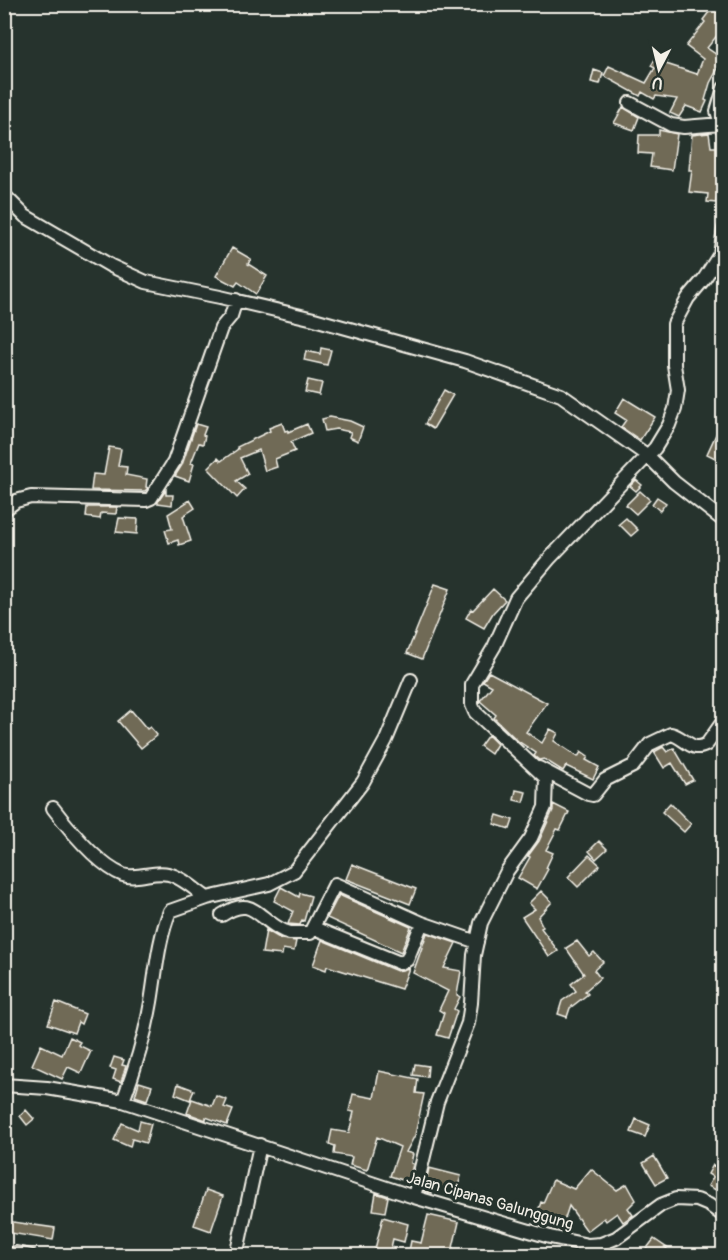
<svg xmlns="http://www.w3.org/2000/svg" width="728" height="1260" font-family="Pangolin,sans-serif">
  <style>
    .building { fill: #6f6a57; stroke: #f4f1e8; stroke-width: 1.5 }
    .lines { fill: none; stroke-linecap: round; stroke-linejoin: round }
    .minor-casing { stroke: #f4f1e8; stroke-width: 16 }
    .minor { stroke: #26332d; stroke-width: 12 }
    .labels { text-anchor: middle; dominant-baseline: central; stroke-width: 6; stroke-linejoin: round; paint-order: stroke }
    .street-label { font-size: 16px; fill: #f4f1e8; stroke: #26332d }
  </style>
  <rect width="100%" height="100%" fill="#26332d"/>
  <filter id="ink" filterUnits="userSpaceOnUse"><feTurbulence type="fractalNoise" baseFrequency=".0167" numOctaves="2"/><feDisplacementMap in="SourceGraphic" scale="12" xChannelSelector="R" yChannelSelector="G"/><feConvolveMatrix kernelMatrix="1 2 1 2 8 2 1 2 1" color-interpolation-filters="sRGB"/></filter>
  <g filter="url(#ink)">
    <path class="building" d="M712,8L723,17V36L719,33L707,48L723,59L710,83L705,100L707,101L702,112L686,106L679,117L670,113L677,99L656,96L654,99L642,92L640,96L604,76L609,66L646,83L655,68L651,66L657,56L667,62L666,64L697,74L703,59L686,46L705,22L703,20Z
      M594,70L603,73L600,84L591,82Z
      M623,107L639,117L634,130L614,123Z
      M659,130L677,134L672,170L650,167L652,154L638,153L639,135H659Z
      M709,133L711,147H719L718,160H722L716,203L707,202L708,194L689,192L692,170H689L692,135Z
      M232,248L251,259L248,264L267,276L256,294L238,282L235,286L216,276Z
      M321,348L331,350L327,365L304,360L306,351L320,354Z
      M308,380L322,383L319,395L305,392Z
      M444,390L453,395L433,429L425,424Z
      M624,398L655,417L640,440L621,427L626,420L615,413Z
      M330,417L350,421L363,427L358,441L349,437L351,432L336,429L325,431L322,419Z
      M723,419V462L707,454Z
      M282,423L285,431L288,430V432L307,424L311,433L291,442L295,451L275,459L277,467L265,471L259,450L240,458L248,474L236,481L245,489L237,498L208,468L218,458L221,461L238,449L237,447L270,431L269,428Z
      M196,424L206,427L203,435L205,436L203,444L199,443L191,463L194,464L189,481L175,476L182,465Z
      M109,447L121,449L118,466L127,467L126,475L147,479L146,487L148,488L145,491L91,490L93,474L104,475Z
      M636,480L642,485L636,491L630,486Z
      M166,490V495H173L172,505L157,503Z
      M640,491L650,500L636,514L626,505Z
      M657,497L666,503L660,511L652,504Z
      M190,500L195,508L183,516L191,541L179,545L178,540L169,543L165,530L172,529L168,514Z
      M87,507H117L116,514L101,513L100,519L86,517Z
      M119,518L138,519L137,534L116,532Z
      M626,518L638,530L631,536L619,524Z
      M435,584L450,589L422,659L407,653Z
      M493,589L505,600L493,613L484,628L466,618L471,609L473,610Z
      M489,672L547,703L526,732L542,743L550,729L558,733L554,741L578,757L581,752L588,757L586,760L599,767L593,779L566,766L563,771L544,759L539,760L534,756L536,753L518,741L494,718L496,715L480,701L492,686L483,681Z
      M131,710L147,729L150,727L157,735L141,748L118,721Z
      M488,735L497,744L491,754L480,746Z
      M663,747L667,752L674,748L693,780L685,784L672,763L664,768L654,752Z
      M516,790L526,792L523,802L514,800Z
      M670,803L691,824L684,832L662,812Z
      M553,804L569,812L560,830L557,829L546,850L553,853L546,868L548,869L537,889L518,878L530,857L528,856L539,841L553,810Z
      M497,815L513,820L510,829L494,824Z
      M599,841L607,849L596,859L589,851Z
      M589,855L600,865L578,887L568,877Z
      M352,864L416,889L410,904L346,879Z
      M281,887L299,897L300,893L311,896L304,921L302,920L300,925L288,924L293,911L274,901Z
      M541,891L552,902L538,917L543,927L541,928L558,951L549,957L522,917L535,909L529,903Z
      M339,895L411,927L401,952L327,918Z
      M266,930L281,939L296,941L294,951L283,949L282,955L262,953Z
      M427,933L456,943L444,968L461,971L457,995L460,997L454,1009L457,1011L448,1038L437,1035L444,1013L439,1010L448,991L413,973Z
      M322,940L397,971L409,968L401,989L327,966L326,970L313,965Z
      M577,941L589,956L594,952L603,962L594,970L600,978L585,991L588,994L570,1008L567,1017L558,1014L562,1001L576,991L571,984L584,974L566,948Z
      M56,1002L85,1014L81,1024L78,1022L74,1033L48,1024Z
      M70,1037L80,1042L78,1045L91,1051L81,1073L68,1067L62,1079L32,1065L41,1045L62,1055Z
      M114,1057L124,1060L122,1065L126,1066L121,1082L113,1079L116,1070L110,1068Z
      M415,1064L428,1066L427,1077L413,1075Z
      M379,1071L418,1079L416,1093L424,1094L415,1135L406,1152L413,1154L411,1163L413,1164L409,1182L390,1176L400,1147L377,1137L367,1170L350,1165L352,1157L334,1154L335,1146L329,1144L332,1130L349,1133L354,1112L349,1111L353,1094L374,1098Z
      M139,1082L152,1086L147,1100L135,1096Z
      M178,1084L194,1090L190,1100L175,1094Z
      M216,1096L227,1100L224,1107L233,1110L227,1125L206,1117V1120L187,1113L192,1099L212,1106Z
      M26,1110L34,1119L27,1125L20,1116Z
      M636,1119L650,1125L645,1137L631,1132Z
      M140,1121L151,1124L146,1143L132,1139L130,1147L114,1140L122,1123L138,1130Z
      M654,1156L667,1178L656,1184L643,1163Z
      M713,1165L723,1170V1182L718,1191L708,1186L713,1177L708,1174Z
      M429,1168L461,1176L456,1193L434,1187L432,1193L424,1191Z
      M591,1169L617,1190L627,1184L636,1200L628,1208L633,1215L623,1222L617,1213L606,1221L604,1218L587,1231L569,1206L564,1221L552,1217L549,1225L535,1220L541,1202L543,1203L553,1180L574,1189Z
      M206,1190L223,1196L211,1231L194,1225Z
      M376,1193L388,1197L385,1212L373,1210Z
      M428,1215L459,1222L451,1256H408L411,1241L421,1243Z
      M383,1217L408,1224L404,1242L393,1239L389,1256L374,1253Z
      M6,1221L55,1228L53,1240L4,1232Z
      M654,1239L667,1248L661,1256H641Z"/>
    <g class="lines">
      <defs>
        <path id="minor" d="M724,88L717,111L724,132
          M630,103L671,125L684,127L721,124
          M4,195L25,216L111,266L146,282L220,297L314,319L465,361L561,395L648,456L674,482L724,521
          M4,510L16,501L31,497L146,500L151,498L174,462L221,328L231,316L236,300
          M539,768L588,794L593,795L605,780L633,766L650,744L671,734C685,737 692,754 707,744L724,720
          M53,808C69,829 98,865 123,875C138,880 154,870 168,874C182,877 195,890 207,898
          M222,915C253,894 257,919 284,931L290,933H310L335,884L422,923L477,942
          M314,928L400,963L407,960L422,923
          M4,1085L47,1088L123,1101L414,1197L550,1237L588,1245L601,1244L616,1238L661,1205L676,1199L697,1200L709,1205L724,1216
          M123,1101C135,1069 145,1037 151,1002C156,972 158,940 170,911L207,898L269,884L294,871L363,782L386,740L411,680
          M414,1197L437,1102L468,1023L471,1003L474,955L481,923L507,871L531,838L545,807L546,778L475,712L472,705V684L494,647L516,598L549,559L655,448L669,425L675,409L678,390L674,365V324L688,298L704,279L720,254L724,229
          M16,1253L31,1256
          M236,1256L260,1145"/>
      </defs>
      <use href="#minor" class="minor-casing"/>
      <use href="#minor" class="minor"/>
    </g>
  </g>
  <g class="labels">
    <g class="street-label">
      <text transform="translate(490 1201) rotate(16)">Jalan Cipanas Galunggung</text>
    </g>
  </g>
  <rect width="728" height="1260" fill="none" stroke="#26332d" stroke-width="24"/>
  <rect x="12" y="12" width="704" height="1236" fill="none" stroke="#f4f1e8" stroke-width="2" filter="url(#ink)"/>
  <g transform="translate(659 69) rotate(187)" stroke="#26332d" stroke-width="4.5" paint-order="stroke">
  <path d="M0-4.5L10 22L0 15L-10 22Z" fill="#f4f1e8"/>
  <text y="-9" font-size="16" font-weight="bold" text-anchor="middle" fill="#f4f1e8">U</text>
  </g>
</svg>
